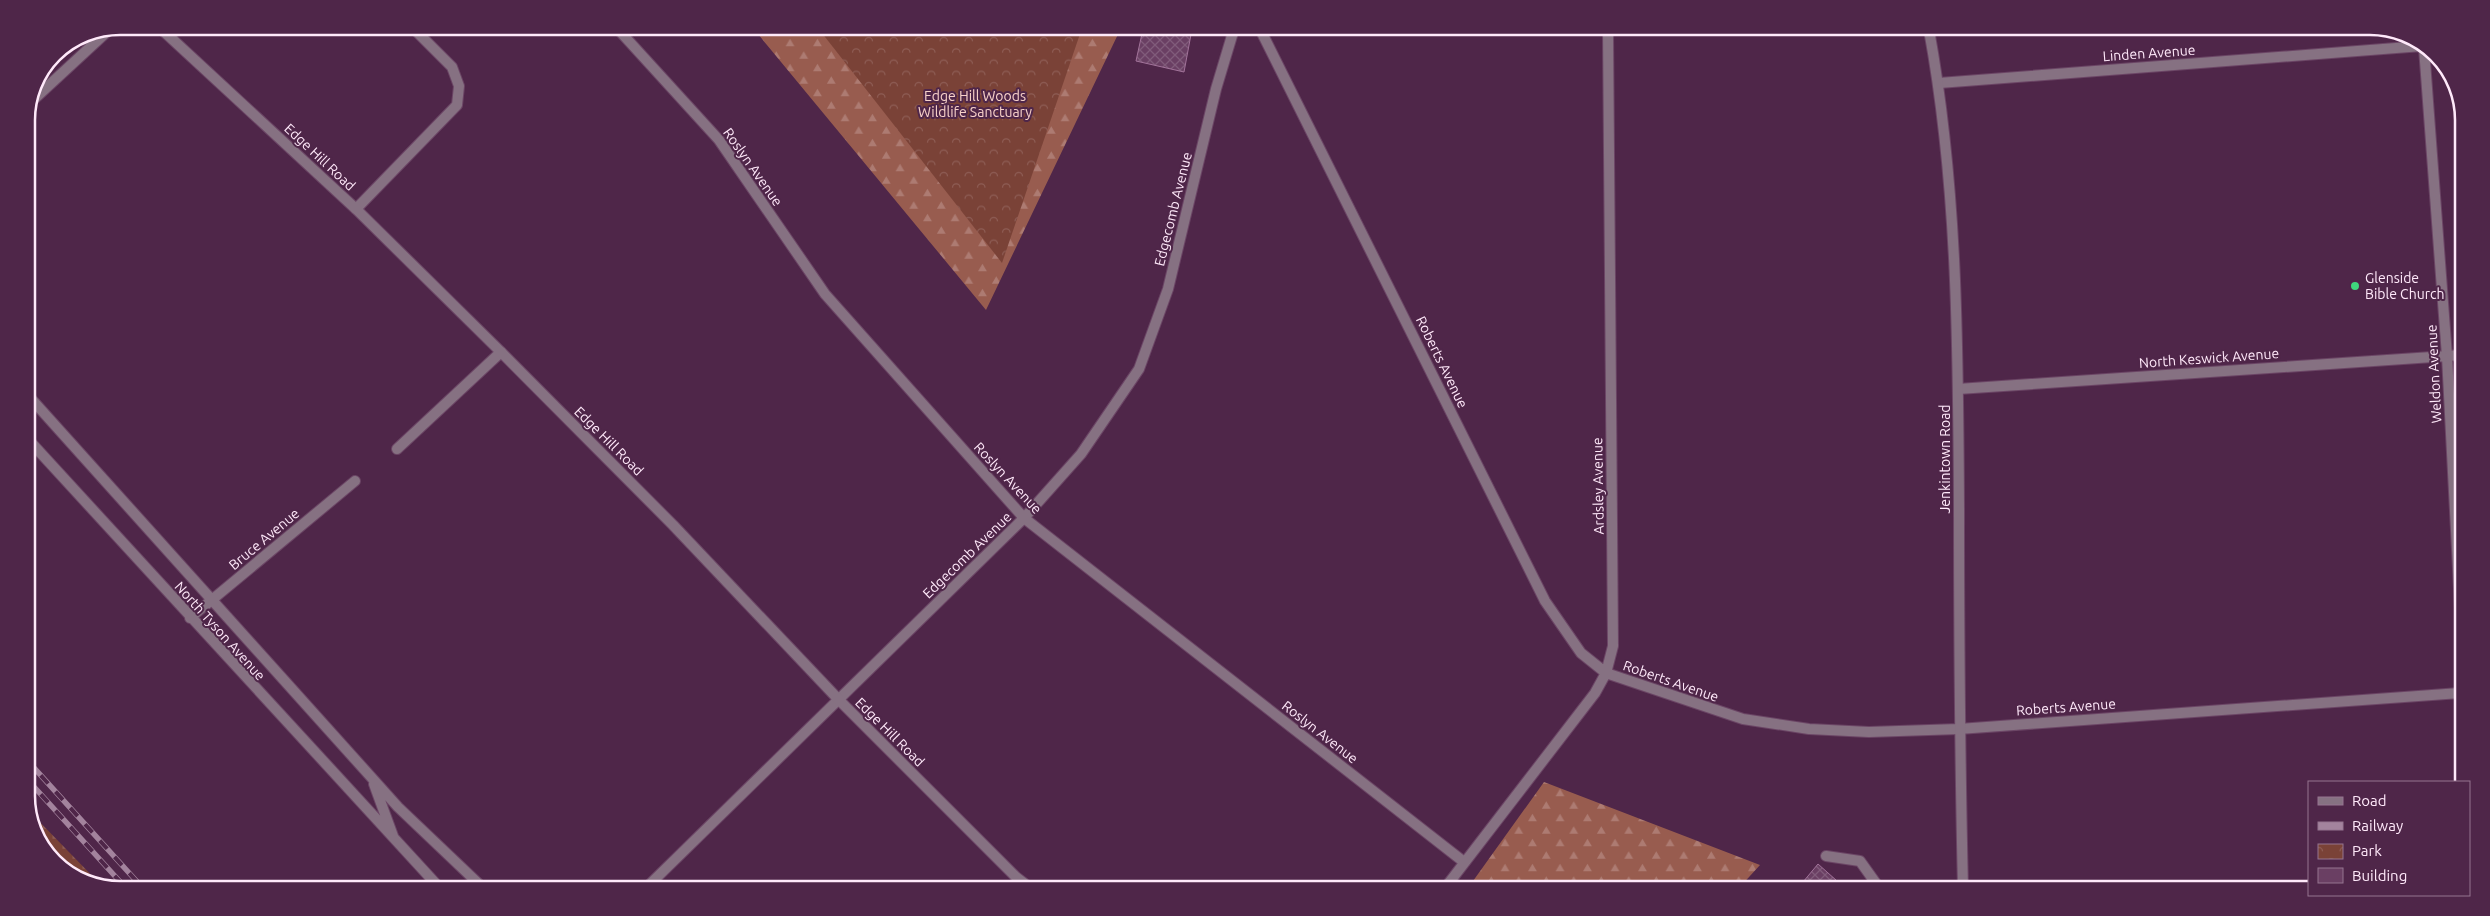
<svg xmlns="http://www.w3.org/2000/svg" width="2490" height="916" viewBox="0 0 2490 916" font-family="Ubuntu,sans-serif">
<defs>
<pattern id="forest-firs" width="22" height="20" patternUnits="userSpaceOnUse" patternTransform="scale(1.25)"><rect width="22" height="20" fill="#985c4f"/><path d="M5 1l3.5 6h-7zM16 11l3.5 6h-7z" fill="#ad7b72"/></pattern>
<pattern id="cemetery-stones" width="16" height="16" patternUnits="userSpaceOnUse" patternTransform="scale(1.25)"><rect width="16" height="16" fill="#7a4237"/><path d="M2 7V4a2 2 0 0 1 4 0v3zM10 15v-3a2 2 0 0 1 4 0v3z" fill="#8e5d55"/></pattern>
<pattern id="park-crowns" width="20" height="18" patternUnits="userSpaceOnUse" patternTransform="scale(1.25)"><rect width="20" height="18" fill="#7a4237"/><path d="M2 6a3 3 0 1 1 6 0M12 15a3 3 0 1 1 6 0" fill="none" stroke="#8e5d55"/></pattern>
<pattern id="building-cross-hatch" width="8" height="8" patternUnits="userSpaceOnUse" patternTransform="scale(1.25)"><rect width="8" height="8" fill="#6a3f63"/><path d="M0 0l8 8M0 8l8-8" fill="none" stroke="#805b7a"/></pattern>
</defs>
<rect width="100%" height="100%" fill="#4f2649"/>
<path fill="url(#forest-firs)" d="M753,28H1121L986,310Z
M1544,782L1760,865L1739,888H1468Z"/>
<path fill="url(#cemetery-stones)" d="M30,812L101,885H89L45,853Z"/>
<path fill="url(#park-crowns)" d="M818,28H1082L1002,263Z"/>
<path fill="url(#building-cross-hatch)" stroke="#a2739a" d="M1143,29H1192L1184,72L1136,61Z
M1818,864L1846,889L1798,888Z"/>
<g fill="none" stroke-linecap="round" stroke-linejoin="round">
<g stroke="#6b4565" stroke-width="12">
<path id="service" d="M356,209L457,105L459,86L452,67L412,27
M1826,856L1860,861L1880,889"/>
</g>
<g stroke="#6b4565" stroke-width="12">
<path id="minor" d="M616,27L719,140L825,294L1024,518L1464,862
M1260,29L1545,601L1581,653L1606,673L1743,719L1809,729L1869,732L1959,729L2460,693
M2424,48L2447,356L2460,608
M1939,83L2422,46
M33,100L111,28
M1958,389L2462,355
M26,393L398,807L481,886
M26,437L437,885
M397,449L501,352
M190,618L355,481
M374,784L393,836
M648,886L1024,518L1081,454L1139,369L1168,289L1216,89L1234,29
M1445,888L1595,693L1606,673L1613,646L1608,30"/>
</g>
<g stroke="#6b4565" stroke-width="12">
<path id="tertiary" d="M158,26L356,209L501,352L673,525L839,700L1016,877L1029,887
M1929,30C1958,188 1958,349 1959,508C1959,635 1960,762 1963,889"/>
</g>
<use href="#service" stroke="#867182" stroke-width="10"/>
<use href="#minor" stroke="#867182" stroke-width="10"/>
<use href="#tertiary" stroke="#867182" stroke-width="10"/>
<g stroke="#a3839d" stroke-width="5.5">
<path id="rail" d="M26,759L140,885
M26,778L123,885"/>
</g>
<use href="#rail" stroke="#4f2649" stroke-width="4" stroke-dasharray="11" stroke-linecap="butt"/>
</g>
<circle fill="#3fd77d" stroke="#4f2649" stroke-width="2" cx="2355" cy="286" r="5"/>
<g text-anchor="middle" stroke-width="4" stroke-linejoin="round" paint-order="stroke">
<g font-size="14" fill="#ffe9fa" stroke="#4f2649">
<text transform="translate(2149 53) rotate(-4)" y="5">Linden Avenue</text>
<text transform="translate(320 157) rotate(43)" y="5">Edge Hill Road</text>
<text transform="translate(753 167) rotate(55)" y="5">Roslyn Avenue</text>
<text transform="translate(1173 209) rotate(-76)" y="5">Edgecomb Avenue</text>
<text transform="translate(2209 358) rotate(-4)" y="5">North Keswick Avenue</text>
<text transform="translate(1442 362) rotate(64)" y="5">Roberts Avenue</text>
<text transform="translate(2434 374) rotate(-93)" y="5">Weldon Avenue</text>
<text transform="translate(609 441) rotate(45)" y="5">Edge Hill Road</text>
<text transform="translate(1945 459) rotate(-90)" y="5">Jenkintown Road</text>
<text transform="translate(1008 478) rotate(47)" y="5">Roslyn Avenue</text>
<text transform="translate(1598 486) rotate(-91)" y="5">Ardsley Avenue</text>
<text transform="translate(264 539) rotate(-40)" y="5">Bruce Avenue</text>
<text transform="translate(967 555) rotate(-44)" y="5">Edgecomb Avenue</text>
<text transform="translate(220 631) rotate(48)" y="5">North Tyson Avenue</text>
<text transform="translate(1671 681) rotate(19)" y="5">Roberts Avenue</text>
<text transform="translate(2066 707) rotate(-4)" y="5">Roberts Avenue</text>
<text transform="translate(890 732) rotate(45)" y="5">Edge Hill Road</text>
<text transform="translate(1320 732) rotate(38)" y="5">Roslyn Avenue</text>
</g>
<g font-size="14" fill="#f8d2c9" stroke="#4f2649">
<text x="975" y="101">Edge Hill Woods<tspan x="975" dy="16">Wildlife Sanctuary</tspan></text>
</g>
<g font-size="14" fill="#ffe9fa" stroke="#4f2649" text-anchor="start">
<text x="2365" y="283">Glenside<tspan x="2365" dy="16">Bible Church</tspan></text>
</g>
</g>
<path d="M0 0H2490V916H0ZM120 35H2370A85 85 0 0 1 2455 120V796A85 85 0 0 1 2370 881H120A85 85 0 0 1 35 796V120A85 85 0 0 1 120 35Z" fill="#4f2649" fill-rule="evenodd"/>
<path fill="none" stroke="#ffe9fa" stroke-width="2.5" d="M120 35H2370A85 85 0 0 1 2455 120V796A85 85 0 0 1 2370 881H120A85 85 0 0 1 35 796V120A85 85 0 0 1 120 35Z"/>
<rect x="2308" y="781" width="162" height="115" fill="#4f2649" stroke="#957490"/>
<rect x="2318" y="797" width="25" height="8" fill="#867182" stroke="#957490"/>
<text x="2352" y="806" font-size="15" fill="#ffe9fa">Road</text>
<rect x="2318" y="822" width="25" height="8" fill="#a3839d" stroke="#957490"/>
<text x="2352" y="831" font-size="15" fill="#ffe9fa">Railway</text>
<rect x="2318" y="844" width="25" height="15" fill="url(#park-crowns)" stroke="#957490"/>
<text x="2352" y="856" font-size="15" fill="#ffe9fa">Park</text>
<rect x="2318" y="868" width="25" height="15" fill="#6a3f63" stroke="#957490"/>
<text x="2352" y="881" font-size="15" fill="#ffe9fa">Building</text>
</svg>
